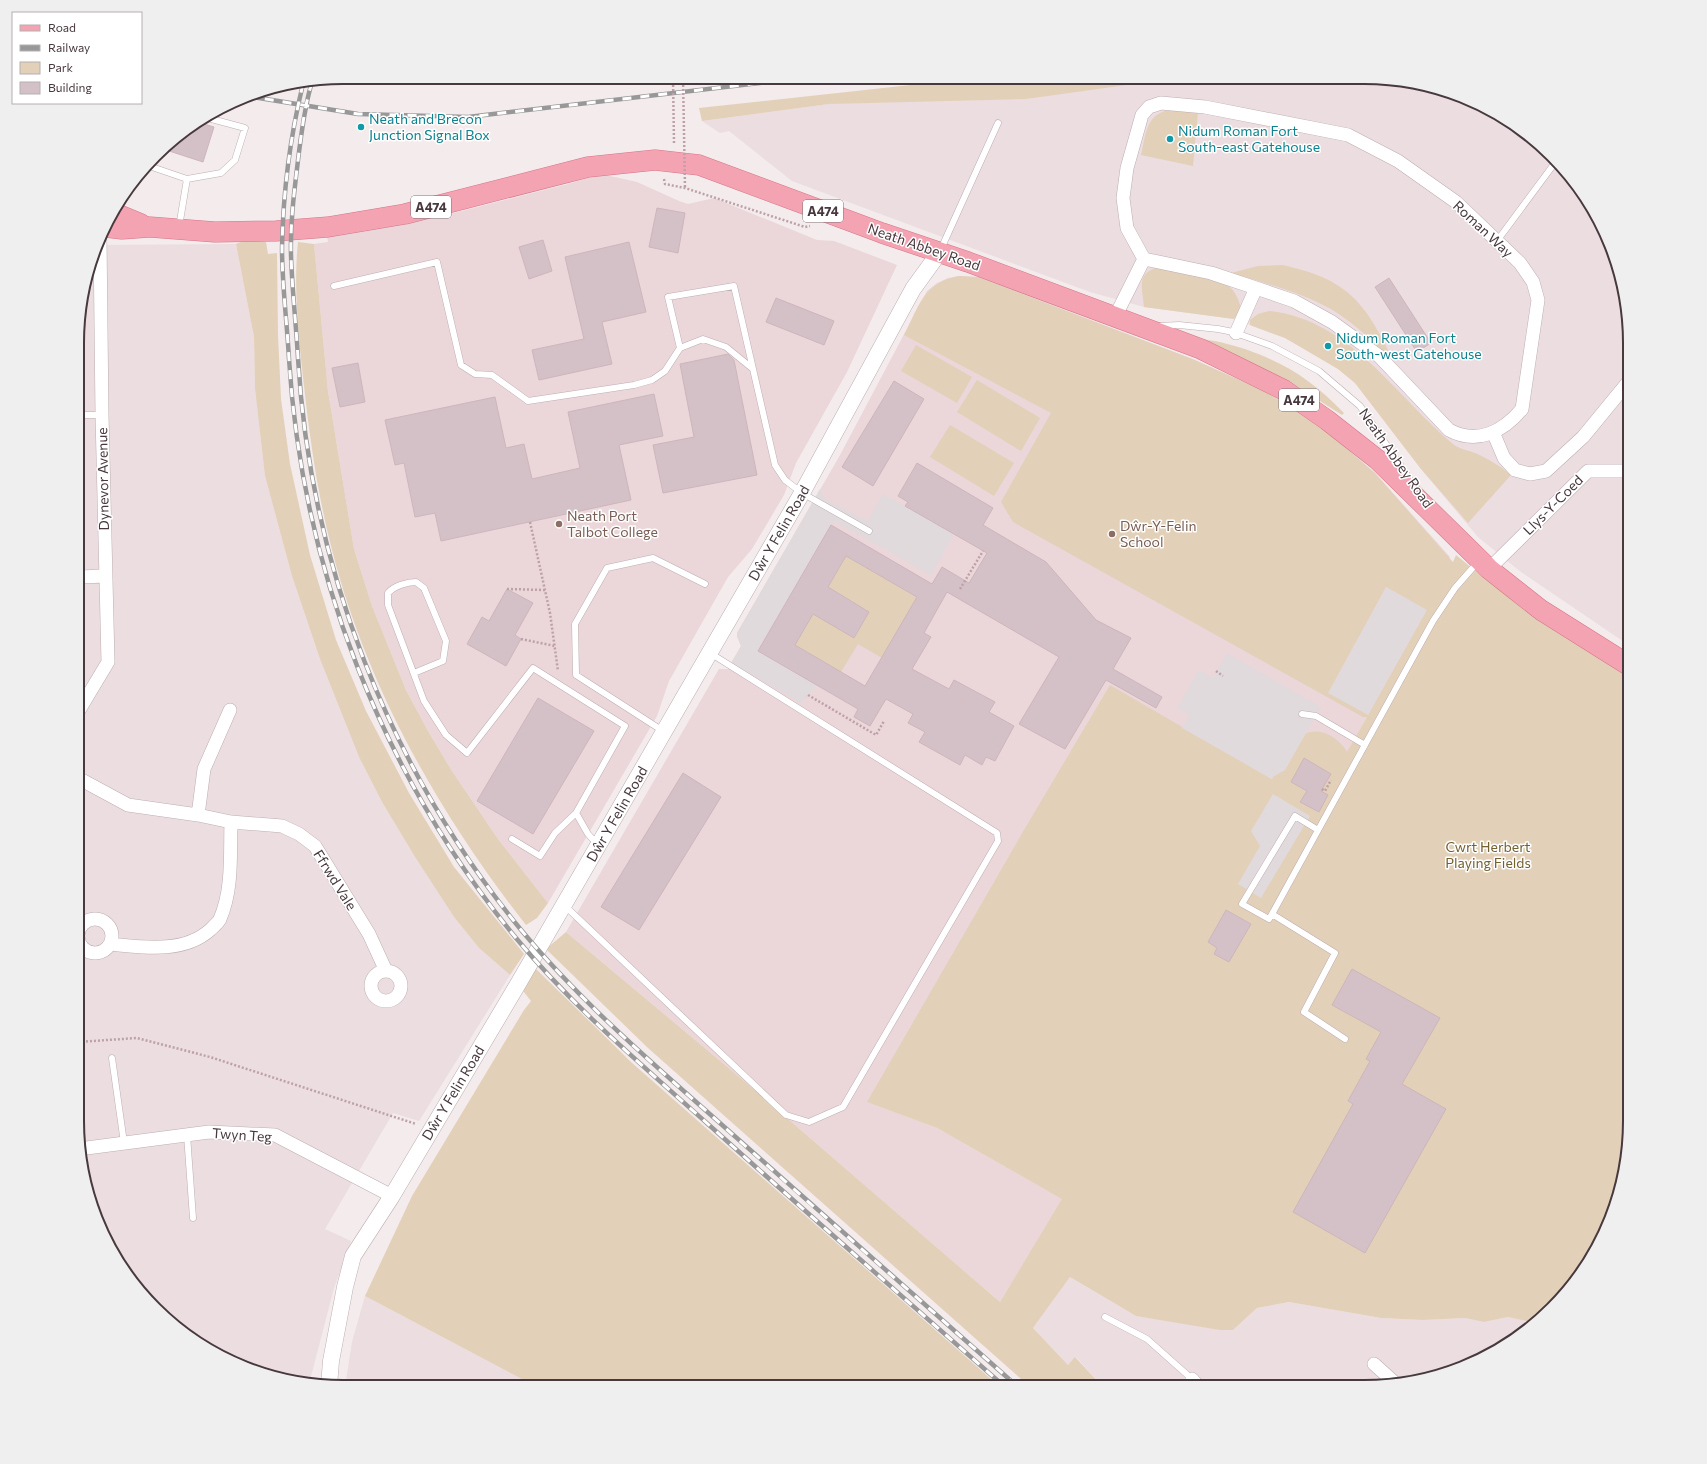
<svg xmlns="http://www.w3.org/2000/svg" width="1707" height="1464" viewBox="0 0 1707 1464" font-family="Commissioner,sans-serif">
<rect width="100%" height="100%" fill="#f3ebec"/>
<path fill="#ebdde0" d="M1157,77L1381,78L1432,86L1481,104L1552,155L1585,195L1610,241L1629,326L1630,646L1521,572L1478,537L1421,469L1355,383L1338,369L1315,355L1285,338L1234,319L1144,307L1090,292L792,181L729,131L720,133L702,121L829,104L1141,83Z
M236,244L254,337L255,389L265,476L292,576L320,659L359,757L382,802L415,857L454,917L479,948L510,975L419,1121L393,1113L325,1229L351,1241L334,1288L309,1384L291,1382L241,1367L195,1342L155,1309L104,1238L86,1190L78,1138L79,308L91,257L97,245Z
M1070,1277L1136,1316L1233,1330L1257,1308L1289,1302L1381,1318L1423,1320L1465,1318L1484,1322L1508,1317L1535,1323L1512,1342L1466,1367L1381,1386L1103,1387L1076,1357L1068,1365L1033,1328Z
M365,1296L537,1387H345L352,1342Z"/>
<path fill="#ebd6da" d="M601,174L637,182L679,201L688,204L714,198L817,240L834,241L897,265L847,372L796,463L784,495L752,549L728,577L669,681L657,716L548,903L498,839L452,771L428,731L406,690L372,606L354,549L328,391L314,244L328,242L327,236L433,214L434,218L568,184Z
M959,276L978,277L1195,360L1375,473L1450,557L1427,610L1347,753L1272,779L1110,686L868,1102L937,1128L1063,1199L1000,1302L737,1075L566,932L719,669H728L741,646L737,633L839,457L927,291L937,283L948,278Z"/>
<path fill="#e3d0b8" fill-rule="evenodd" d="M984,77H1157L1141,83L1026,99L829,104L702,121L699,108Z
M1169,110L1198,112L1193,166L1141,155C1146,135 1145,115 1169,110Z
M246,240L266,242L268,254L277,253L278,335L281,399L290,464L310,555L336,640L366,711L409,793L454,867L524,954L510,975L479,948L454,917L415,857L382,802L359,757L320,659L292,576L265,476L255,389L254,337L236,244Z
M298,242L314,244L328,391L354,549L372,606L406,690L428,731L452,771L498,839L548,903L537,918L526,925C439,814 367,687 332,550C318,496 310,440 304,386C299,340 293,288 298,242Z
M1282,265C1348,279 1365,302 1393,360C1371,340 1349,317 1321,304C1293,290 1261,282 1231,273L1258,266Z
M1160,267C1179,270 1218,276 1231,288C1236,293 1239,301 1241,308L1234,319L1144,307C1142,287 1136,272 1160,267Z
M959,276L978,277L1195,360L1262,390L1315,421L1375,473L1453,562L1456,555L1489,582L1630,679V1121C1628,1138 1628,1155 1625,1172C1615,1229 1579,1287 1535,1323L1508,1317L1484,1322L1465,1318L1423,1320L1381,1318L1289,1302L1257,1308L1233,1330H1220L1136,1316L1070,1277L1033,1328L1068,1365L1075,1357L1103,1387H1030L648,1048L546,949L566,932L737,1075L1000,1302L1062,1199L937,1128L867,1102L1024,830L1110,685L1272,779L1274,776L1285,770L1305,734C1321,726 1340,739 1347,752L1367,717H1363L1013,522L1001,502L1051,413L904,335C919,306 923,283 959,276ZM1386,587L1426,610L1368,715Z
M1269,311C1351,320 1394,395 1453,444C1458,449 1468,450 1475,453C1489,459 1500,466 1511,475L1468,523L1421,469L1355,383L1338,369L1285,338L1250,325V320L1258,314Z
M1206,340C1220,341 1231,345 1245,349C1287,364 1313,381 1344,413L1342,415L1290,382Z
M916,345L972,377L957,403L901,371Z
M977,380L1040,418L1021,451L957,412Z
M950,425L1014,463L994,496L930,457Z
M846,556L917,597L882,658L858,644L841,672L795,645L813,614L855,637L869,612L828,587Z
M534,967L631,1062L1000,1387H537L365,1296L412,1196L524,1010L531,1001L520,987Z"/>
<path fill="#e0dadc" d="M820,489L825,499L868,521L883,494L954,534L931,575L834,521L758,651L817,686L801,703L731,663L741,646L737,637V633Z
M1386,587L1427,610L1368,715L1328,693Z
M1227,653L1321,707L1285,770L1274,776L1272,779L1182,728L1189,715L1177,708L1199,670L1213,678Z
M1273,794L1310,816L1261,898L1238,884L1260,846L1251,831Z"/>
<path fill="#d4c1c7" stroke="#ceb5bc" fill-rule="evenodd" d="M197,122L214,127L203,162L163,149L168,143Z
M657,208L685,213L678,253L649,247Z
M543,240L552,271L529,279L519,247Z
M629,242L646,312L602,322L612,364L539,380L532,350L584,339L565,257Z
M1389,278L1431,343L1417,352L1375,287Z
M776,298L834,321L824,345L766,322Z
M728,354L734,360L757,475L663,493L653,445L694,437L680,364Z
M358,363L365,402L340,407L332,368Z
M894,381L924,399L873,486L842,467Z
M654,394L663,436L619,445L631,500L441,541L435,513L415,517L404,463L395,465L385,420L495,397L506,448L524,444L532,479L580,468L568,412Z
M917,463L993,508L983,525L1046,562L1096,620L1131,638L1113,669L1162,697L1156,708L1106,680L1065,749L1019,724L1059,657L947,592L924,633L931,637L912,669L949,689L954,680L995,702L989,712L1014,726L995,761L986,757L982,765L965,755L960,765L919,742L925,732L908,723L913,714L886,699L870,726L854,717L858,709L758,651L831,525L932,584L942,567L969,583L987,553L905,506L908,502L898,496ZM846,556L917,597L865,686L795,645L813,614L854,638L869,612L828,587Z
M507,589L533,603L515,635L521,639L506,666L467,644L482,617L489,621Z
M538,698L594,731L533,834L477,801Z
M1304,758L1331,774L1321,791L1328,795L1319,812L1300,802L1307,791L1291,782Z
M683,773L721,797L639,930L601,907Z
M1226,910L1251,924L1229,962L1214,954L1217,948L1208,942Z
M1352,969L1440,1018L1402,1084L1446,1109L1365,1253L1293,1212L1353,1104L1348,1101L1370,1061L1366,1059L1381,1032L1332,1005Z"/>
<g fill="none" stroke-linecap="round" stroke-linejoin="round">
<g stroke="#beaeb2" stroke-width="7">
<path id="service" d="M149,166L187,179L221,173L235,160L245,128L204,117
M179,227L187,179
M1497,241L1557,160
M941,249L998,123
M334,286L437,262L461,365L475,374L492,375L528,401L634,385L652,380L665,371L680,348L703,339L726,347L753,369L775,465L785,480L802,493L869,531
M1160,326L1179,325L1218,329L1233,332L1272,346L1319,371L1360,406L1411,481
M680,348L668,297L734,286L753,369
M79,415H102
M414,673L443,661L446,641L424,588L416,582C407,582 394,586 388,593V605L424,701L446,735L467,753L533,668L625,726L576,813L588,834L597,844
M1302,714L1316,716L1365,745
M663,731L576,675L575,624L607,568L653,558L705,584
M512,839L540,856L555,833L576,813
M565,906L786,1115L809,1122L843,1107L998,841L997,833L710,653
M1272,914L1269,919L1242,904L1295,816L1318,830
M1345,1039L1304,1012L1335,953L1272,914L1433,621L1455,588L1477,563
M112,1058L124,1143
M187,1135L193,1218
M1105,1317L1147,1339L1192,1379"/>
</g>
<g stroke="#beaeb2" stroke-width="14">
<path id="minor" d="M1161,103L1205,107L1348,135L1398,161L1456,202L1520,263L1533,282L1538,300L1522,409C1503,432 1477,445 1449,430L1379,356L1332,322L1294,301L1256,288L1211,273L1144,259L1127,228L1123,198L1127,168L1142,115L1149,107Z
M1115,317L1144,259
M1236,333L1256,288
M1493,432L1504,458L1515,470L1530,474L1546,471L1583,437L1629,381
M1489,569L1588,471H1630
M79,577L106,576
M78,712L108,662L102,415L100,237
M78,778L128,805L198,815L231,822L282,826L299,834L315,846L369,934L386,971
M198,815L204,769L230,710
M78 936a17 17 0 1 1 34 0a17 17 0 1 1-34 0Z
M110,944C142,947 183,954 210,930C213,927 218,923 220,919C233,889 230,854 231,822
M371 986a15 15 0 1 1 30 0a15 15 0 1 1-30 0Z
M79,1149L209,1132L275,1135L392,1196
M1374,1364L1395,1383
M1192,1379L1199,1387"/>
</g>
<g stroke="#beaeb2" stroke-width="17">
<path id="tertiary" d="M329,1386L331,1361L345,1287L353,1256L392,1196L518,984L802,493L913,289L939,253"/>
</g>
<g stroke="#d77588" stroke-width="21">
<path id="primary" d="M112,212L141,224
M105,227L122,229L150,227L215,232L276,231L328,227L405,214L588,167L655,160L699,165L882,233L968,262L1201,349L1284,390L1327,420L1378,460L1489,569L1513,588L1541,610L1630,666"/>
</g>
<path stroke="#bea1a8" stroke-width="2.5" stroke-dasharray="2 2" stroke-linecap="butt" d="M664,179L665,184L685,188L805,227L810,226
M530,522L550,613L558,671
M507,589L545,590
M960,589L983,551
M521,639L555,646
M1216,671L1223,676
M808,695L876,735L884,721
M1322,789L1325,791L1331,780
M78,1042L137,1038L210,1057L416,1124"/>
<use href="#service" stroke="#fff" stroke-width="6"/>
<use href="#minor" stroke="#fff" stroke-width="13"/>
<use href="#tertiary" stroke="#fff" stroke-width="16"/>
<use href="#primary" stroke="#f4a3b2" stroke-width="20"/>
<g stroke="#989898" stroke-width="4.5">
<path id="rail" d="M312,82C305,104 302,129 299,152C295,186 290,220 291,255C292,289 296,323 298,358C310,566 389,769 522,931C581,1002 652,1063 721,1124C819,1212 919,1299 1018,1387
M303,84C290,137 283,194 282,248C282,285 287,322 289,359C302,569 382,775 516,938C573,1007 642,1065 709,1125C807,1213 906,1300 1005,1387
M247,96L358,114L468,117L811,77"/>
</g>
<use href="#rail" stroke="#fff" stroke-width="3" stroke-dasharray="9" stroke-linecap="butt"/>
<path stroke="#bea1a8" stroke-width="2.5" stroke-dasharray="2 2" stroke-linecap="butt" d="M673,77L674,143
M683,77L685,188"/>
</g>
<g fill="#0f9aa8" stroke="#fff" stroke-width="1.5">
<circle cx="361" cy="127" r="4"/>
<circle cx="1170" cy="139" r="4"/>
<circle cx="1328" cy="346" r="4"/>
</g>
<g fill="#8d6e63" stroke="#fff" stroke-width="1.5">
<circle cx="559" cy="524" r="4"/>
<circle cx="1112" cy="534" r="4"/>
</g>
<g text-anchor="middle" stroke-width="3" stroke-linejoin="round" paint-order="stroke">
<g fill="#fff" stroke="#7e7477" stroke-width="1">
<rect x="411" y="196" width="40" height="22" rx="3"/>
<rect x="803" y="200" width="40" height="22" rx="3"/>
<rect x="1279" y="389" width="40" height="22" rx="3"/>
</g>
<g font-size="13" font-weight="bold" fill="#47393d">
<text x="431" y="212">A474</text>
<text x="823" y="216">A474</text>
<text x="1299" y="405">A474</text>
</g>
<g font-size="14" fill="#0d838f" stroke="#fff" text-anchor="start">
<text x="369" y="124">Neath and Brecon<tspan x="369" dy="16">Junction Signal Box</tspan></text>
<text x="1178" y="136">Nidum Roman Fort<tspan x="1178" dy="16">South-east Gatehouse</tspan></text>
<text x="1336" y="343">Nidum Roman Fort<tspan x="1336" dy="16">South-west Gatehouse</tspan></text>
</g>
<g font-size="14" fill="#47393d" stroke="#fff">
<text transform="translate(1483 229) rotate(43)" y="5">Roman Way</text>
<text transform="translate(924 247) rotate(19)" y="5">Neath Abbey Road</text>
<text transform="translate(1396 458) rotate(55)" y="5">Neath Abbey Road</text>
<text transform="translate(103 479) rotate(-91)" y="5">Dynevor Avenue</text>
<text transform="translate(1553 505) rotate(-45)" y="5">Llys-Y-Coed</text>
<text transform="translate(779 533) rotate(-60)" y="5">Dŵr Y Felin Road</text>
<text transform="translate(617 814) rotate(-60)" y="5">Dŵr Y Felin Road</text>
<text transform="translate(335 880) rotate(58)" y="5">Ffrwd Vale</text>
<text transform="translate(453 1093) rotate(-59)" y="5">Dŵr Y Felin Road</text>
<text transform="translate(242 1135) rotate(4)" y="5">Twyn Teg</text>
</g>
<g font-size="14" fill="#785e54" stroke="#fff" text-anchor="start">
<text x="567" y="521">Neath Port<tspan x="567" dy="16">Talbot College</tspan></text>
<text x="1120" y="531">Dŵr-Y-Felin<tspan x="1120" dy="16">School</tspan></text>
</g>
<g font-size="14" fill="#736132" stroke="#fff">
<text x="1488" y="852">Cwrt Herbert<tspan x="1488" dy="16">Playing Fields</tspan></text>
</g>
</g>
<path d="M0 0H1707V1464H0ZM343 84H1364A259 259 0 0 1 1623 343V1121A259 259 0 0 1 1364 1380H343A259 259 0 0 1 84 1121V343A259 259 0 0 1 343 84Z" fill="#f0efef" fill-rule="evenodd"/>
<path fill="none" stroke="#47393d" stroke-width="2" d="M343 84H1364A259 259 0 0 1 1623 343V1121A259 259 0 0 1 1364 1380H343A259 259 0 0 1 84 1121V343A259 259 0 0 1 343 84Z"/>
<rect x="12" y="12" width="130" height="92" fill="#ffffff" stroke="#b5b0b1"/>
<rect x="20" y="25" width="20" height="6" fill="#f4a3b2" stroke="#b5b0b1"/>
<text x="48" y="32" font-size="12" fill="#47393d">Road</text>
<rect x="20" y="45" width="20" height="6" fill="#989898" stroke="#b5b0b1"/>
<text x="48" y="52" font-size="12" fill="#47393d">Railway</text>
<rect x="20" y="62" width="20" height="12" fill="#e3d0b8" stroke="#b5b0b1"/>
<text x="48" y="72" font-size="12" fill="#47393d">Park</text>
<rect x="20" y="82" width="20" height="12" fill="#d4c1c7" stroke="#b5b0b1"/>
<text x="48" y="92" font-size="12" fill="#47393d">Building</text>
</svg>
